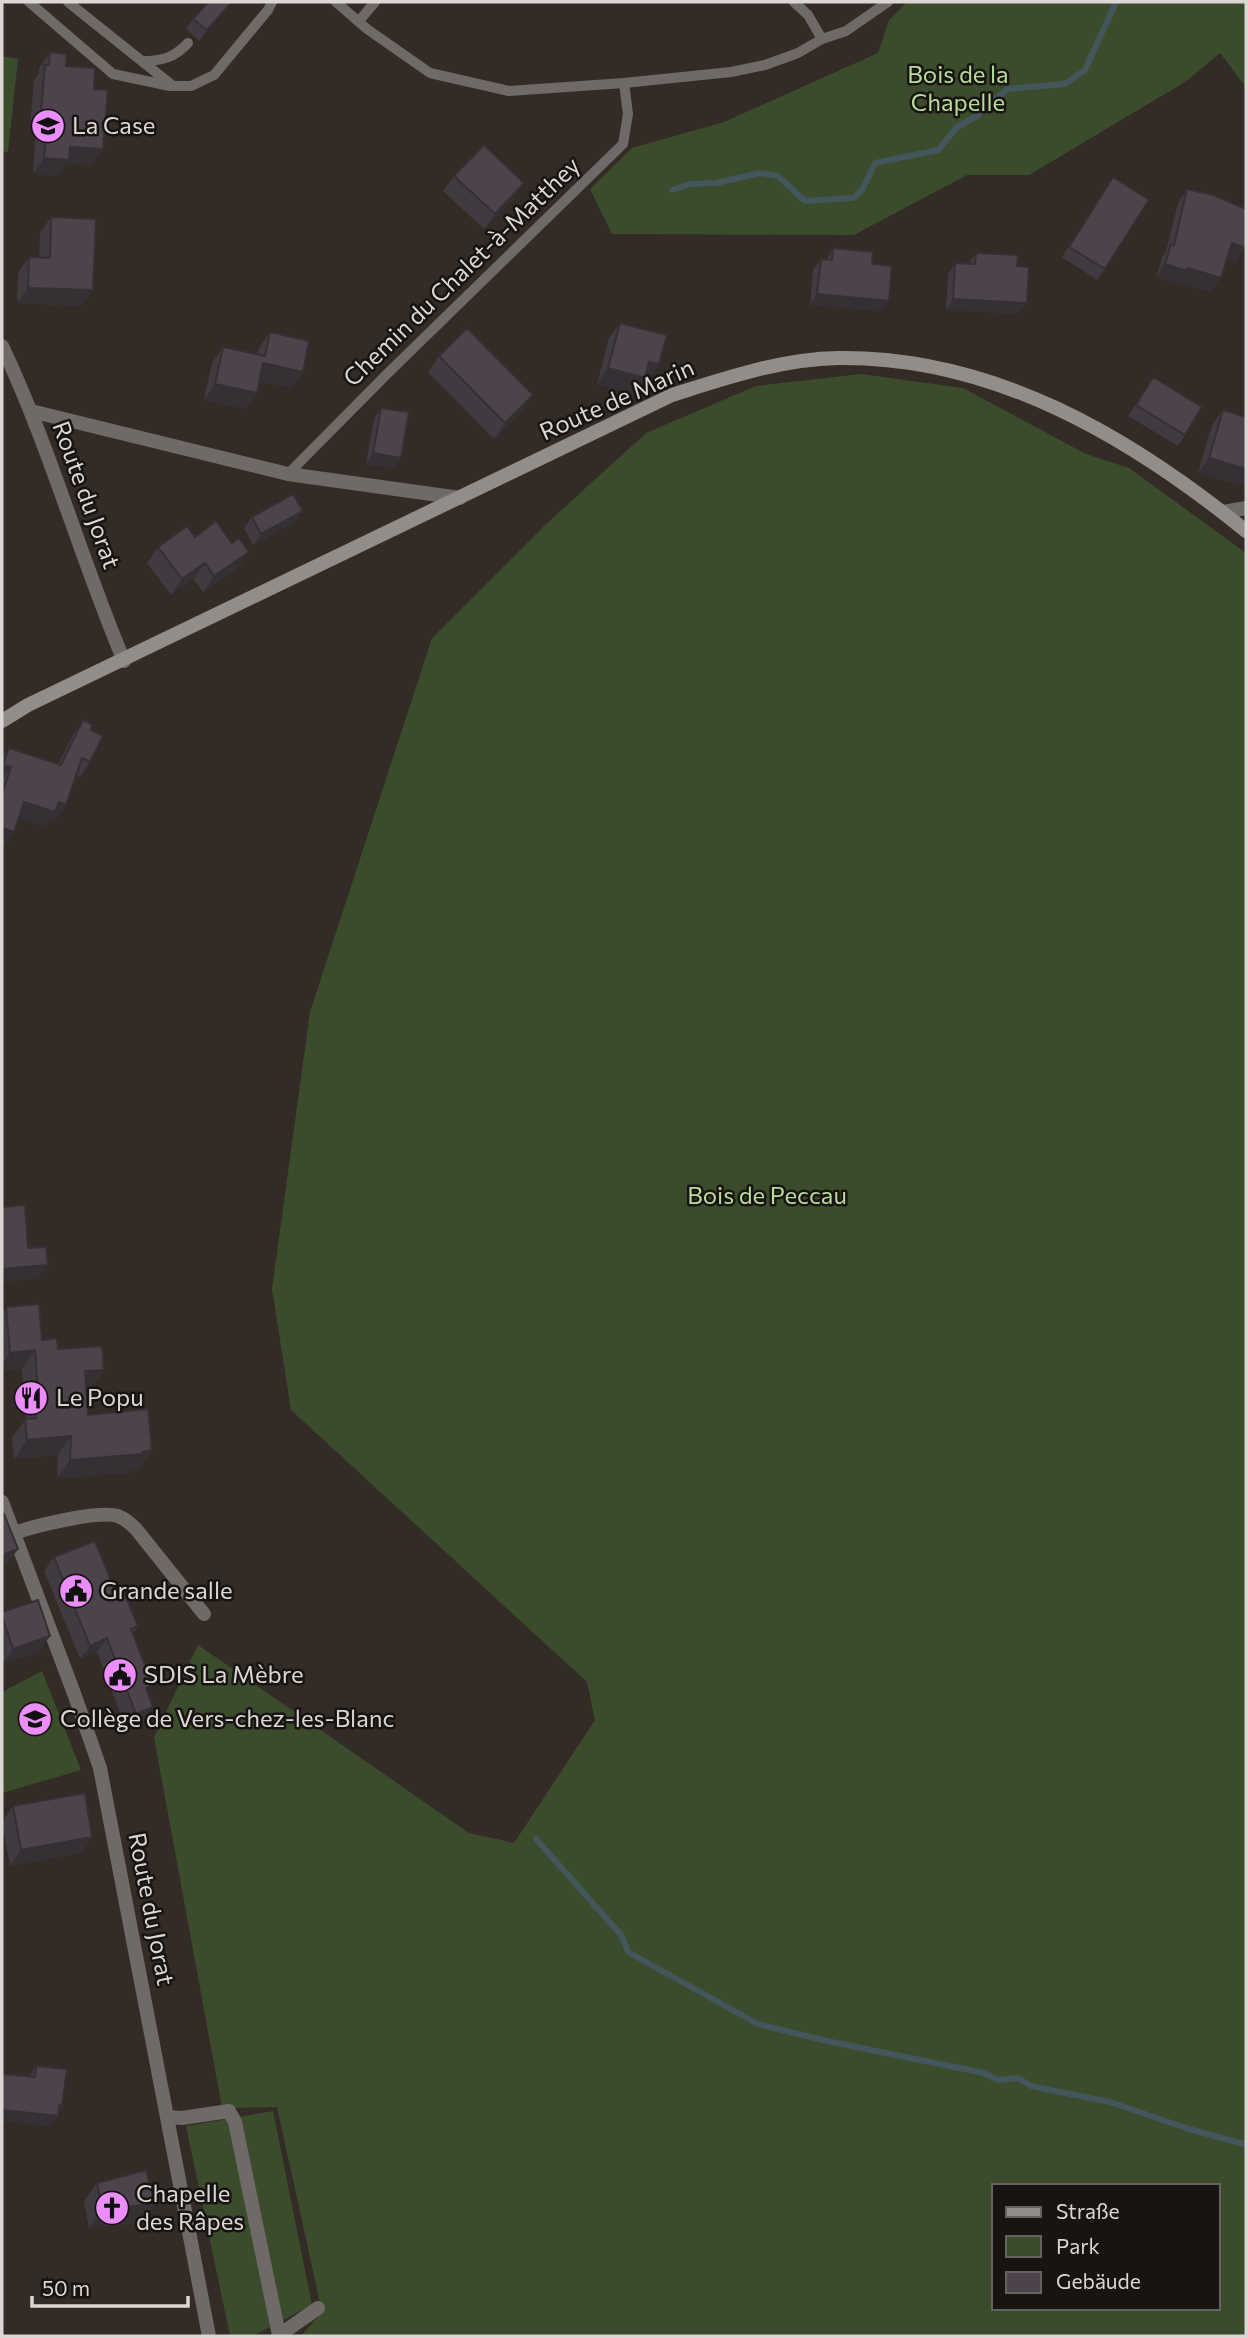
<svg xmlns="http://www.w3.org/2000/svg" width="1248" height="2338" viewBox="0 0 1248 2338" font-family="Commissioner,sans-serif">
<rect width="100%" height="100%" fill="#332b26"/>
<path fill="#3b4c2c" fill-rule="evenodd" d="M907,2H1246V87L1220,53L1185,82L1029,175H967L854,235L612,234L590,189L632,148L724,122L878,53L889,20Z
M2,56L18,59L8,152L2,151Z
M861,374L963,388L1086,454L1129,468L1246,553V2336H301L322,2312L277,2107L222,2108L154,1737L198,1645L469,1833L514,1843L595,1720L587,1682L291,1410L272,1289L310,1012L432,638L545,525L646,433L756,386ZM994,2186H1218V2308H994Z
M42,1671L81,1770L2,1793V1692Z
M273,2111L312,2305L253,2336H230L186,2126Z"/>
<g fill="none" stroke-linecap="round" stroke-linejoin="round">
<path stroke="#43565b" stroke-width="6" d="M672,190L690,184L716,183L760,173L778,176L805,201L853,198L862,190L875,163L938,150L957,127L977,116L1007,89L1065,84L1085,70L1116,2
M536,1839L622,1936L628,1952L758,2024L827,2041L984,2073L998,2080L1018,2078L1031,2086L1110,2102L1189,2129L1244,2144"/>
<path stroke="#6f6a68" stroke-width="10" d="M29,2L113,74L170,86
M68,2L173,86H191L214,75L268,10L272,2
M336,2L367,29L430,73L509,91L624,83L731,72L765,65L798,53L822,39L846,31L888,2
M794,2L808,15L822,39
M359,21L375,2
M142,61C162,61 174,58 188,43
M288,474L388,373L623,144L628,114L624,83"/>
<path stroke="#6f6a68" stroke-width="14" d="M168,2117L182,2118L229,2111L235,2122L279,2335
M278,2336L318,2308"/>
<path stroke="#6f6a68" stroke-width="14" d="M2,346C50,447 80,557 124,661
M31,411L288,474L460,498
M1223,512L1246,508
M14,1533C35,1526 98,1510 118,1516C126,1519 131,1524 136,1529L204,1614"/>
<path stroke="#6f6a68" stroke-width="14" d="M2,1502L75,1696L100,1768L209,2336"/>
<path stroke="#938d89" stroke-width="14" d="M2,721L28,705L672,395C726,378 781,359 838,358C993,356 1129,436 1246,531"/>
</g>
<path fill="#413a40" d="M233,2L199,41L186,29L193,19Z
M50,52L94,89L92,165L67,163L58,176L33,174L36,127L30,126L34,80L39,73V68Z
M454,176L524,183L513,199L484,229L443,191Z
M1113,177L1105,269L1097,280L1062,257Z
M1187,189L1236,262L1227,259L1211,292L1179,282L1177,284L1156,278L1162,258L1166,251L1178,203Z
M51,217L93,290L82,306L17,303L18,273L29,257L39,258L40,233Z
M833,248L872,264L881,311L810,305L813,270L821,259L826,260Z
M976,253L1017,266L1019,314L946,310L948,274L955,263L968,264Z
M620,323L659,364L648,380L644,379L634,394L597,384L609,338Z
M270,332L303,372L292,388L259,381L257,393L246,409L204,400L212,363L223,347L257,354L259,348Z
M439,356L533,395L522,411L494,439L428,372Z
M1153,377L1185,435L1178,446L1128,416Z
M381,408L394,469L366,464L374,419Z
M1223,410L1246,417V486L1198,473L1212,425Z
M252,517L295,522L253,545L244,528Z
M195,537L238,568L203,592L193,579L171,595L147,563L158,547Z
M83,720L91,730L90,762L80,777L76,775L66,805L56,820L51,818L45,827L19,818L4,847L2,846V758L9,748L58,764L73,735Z
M6,1307L42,1340L58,1349L104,1370L91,1388L86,1389L88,1415L152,1450L139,1469L131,1470L129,1473L57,1478L58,1455L14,1459L12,1437L26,1419L22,1369L2,1371V1313Z
M54,1557L119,1600L138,1626L133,1634L147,1692L144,1721L126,1728L97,1652L80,1659L44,1571Z
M2,1612L50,1636L39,1652L2,1664Z
M13,1806L92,1837L81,1853L10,1866L2,1822Z
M36,2066L62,2106L50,2126L2,2121V2075L29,2077Z
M97,2183L142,2223L89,2228L84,2201Z"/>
<path fill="#353034" d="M232,2H233L199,41L207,30Z
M41,111H48L36,127L30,126Z
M70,147L103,149L92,165L67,163L58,176L33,174L44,158Z
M524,183L513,199L484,229L495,214Z
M1232,243L1245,248L1236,262L1223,257Z
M1165,264L1188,268L1221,278L1211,292L1179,282L1177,284L1156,278Z
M28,288L93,290L82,306L17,303Z
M817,294L889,301L881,311L810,305Z
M953,299L1027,303L1019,314L946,310Z
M649,362L659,364L648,380L644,379L634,394L597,384L608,368Z
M263,363L303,372L292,388L252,379Z
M215,384L257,393L246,409L204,400Z
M533,395L522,411L494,439L505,423Z
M373,453L401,458L394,469L366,464Z
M1209,458L1246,469V486L1198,473Z
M303,511L295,522L253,545L261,534Z
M249,552L238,568L203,592L214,576Z
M205,563L193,579L171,595L182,579Z
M3,765L11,767L2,780V767Z
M24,802H59L66,805L56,820L51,818L45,827L14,817Z
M2,828L14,832L4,847L2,846Z
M48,1265L38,1279L2,1282V1269Z
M35,1350L22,1369L2,1371V1364L10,1353Z
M104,1370L91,1388L72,1390L85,1371Z
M71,1436L58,1455L14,1459L27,1440Z
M152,1450L139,1469L131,1470L129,1473L57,1478L70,1460Z
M18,1549L7,1565L2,1567V1555Z
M50,1636L39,1652L2,1664L13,1649Z
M107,1638L97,1652L80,1659L90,1646Z
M153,1707L144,1721L126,1728L136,1714Z
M92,1837L81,1853L10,1866L21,1850Z
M2,2110L58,2116L50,2126L2,2121Z
M155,2204L142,2223L89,2228L102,2209Z"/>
<path fill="#4c444a" stroke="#353034" stroke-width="2" d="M208,2H232L207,30L193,19Z
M50,52L67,54L66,66L95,68L94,89L108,90L103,149L70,147L69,160L44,158L48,111H41L45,65H49Z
M484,145L524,183L495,214L454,176Z
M1113,177L1149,200L1105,269L1069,247Z
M1187,189L1213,195L1246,209V246L1245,248L1232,243L1221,278L1188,268L1187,271L1165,264L1171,244L1174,245Z
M51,217L96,219L93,290L28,288L29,257L50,258Z
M833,248L873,252L872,264L892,266L889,301L817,294L821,259L832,260Z
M976,253L1018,255L1017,266L1029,267L1027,303L953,299L955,263L975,264Z
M620,323L667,335L659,364L649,362L645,378L608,368Z
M467,328L533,395L505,423L439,356Z
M270,332L309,341L303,372L263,363L257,393L215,384L223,347L265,356Z
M1153,377L1202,407L1185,435L1136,405Z
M381,408L409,412L401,458L373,453Z
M1223,410L1246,417V469L1209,458Z
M293,494L303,511L261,534L252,517Z
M216,521L232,543L239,538L249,552L214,576L205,563L182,579L158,547L187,526L195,537Z
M83,720L92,724L91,730L103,736L90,762L82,758L66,805L59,802L55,812L24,802L14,832L2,828V794L11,767L3,765L9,748L61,765Z
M25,1205L28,1248L46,1247L48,1265L2,1269V1207Z
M39,1304L42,1340L57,1338L58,1349L102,1346L104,1370L85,1371L88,1415L148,1409L152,1450L142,1452V1454L70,1460L71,1436L27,1440L25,1419L36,1418L35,1405H39L35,1350L10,1353L6,1307Z
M4,1514L18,1549L2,1555V1515Z
M95,1541L119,1600L126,1597L138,1626L131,1629L153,1685L146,1688L153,1707L136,1714L107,1638L90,1646L54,1557Z
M38,1600L50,1636L13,1649L2,1616V1612Z
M85,1793L92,1837L21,1850L13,1806Z
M36,2066L67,2069L62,2106L59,2105L58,2116L2,2110V2074L35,2077Z
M146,2170L155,2204L102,2209L97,2183Z"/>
<defs>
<g id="school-disc" transform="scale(1.75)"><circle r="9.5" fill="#eb8dfb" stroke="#181412"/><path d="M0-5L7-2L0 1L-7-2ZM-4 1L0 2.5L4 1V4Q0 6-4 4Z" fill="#111"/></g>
<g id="restaurant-disc" transform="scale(1.75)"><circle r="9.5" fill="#eb8dfb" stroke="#181412"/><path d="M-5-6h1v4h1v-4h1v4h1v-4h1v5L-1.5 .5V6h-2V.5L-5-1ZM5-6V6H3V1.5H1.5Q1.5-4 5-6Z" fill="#111"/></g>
<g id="civic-disc" transform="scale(1.75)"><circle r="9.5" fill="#eb8dfb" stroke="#181412"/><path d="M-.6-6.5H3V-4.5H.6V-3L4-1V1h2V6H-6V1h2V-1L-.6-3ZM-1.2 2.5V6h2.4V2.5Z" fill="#111"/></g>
<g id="church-disc" transform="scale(1.75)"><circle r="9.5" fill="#eb8dfb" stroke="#181412"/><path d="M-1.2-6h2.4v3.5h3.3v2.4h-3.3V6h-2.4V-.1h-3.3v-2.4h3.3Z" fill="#111"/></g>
</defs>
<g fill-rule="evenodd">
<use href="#school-disc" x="48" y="126"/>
<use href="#restaurant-disc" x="31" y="1398"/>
<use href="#civic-disc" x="76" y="1591"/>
<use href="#civic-disc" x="120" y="1675"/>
<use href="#school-disc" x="35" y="1719"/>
<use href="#church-disc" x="112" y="2208"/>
</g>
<g text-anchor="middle" stroke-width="5" stroke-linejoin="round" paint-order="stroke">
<g font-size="24" fill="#b8db9a" stroke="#181412">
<text x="958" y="83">Bois de la<tspan x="958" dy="28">Chapelle</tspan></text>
<text x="767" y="1204">Bois de Peccau</text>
</g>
<g font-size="24" fill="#dcd7d4" stroke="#181412" text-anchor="start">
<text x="72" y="134">La Case</text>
<text x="56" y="1406">Le Popu</text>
<text x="100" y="1599">Grande salle</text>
<text x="144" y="1683">SDIS La Mèbre</text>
<text x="60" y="1727">Collège de Vers-chez-les-Blanc</text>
<text x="136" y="2202">Chapelle<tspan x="136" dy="28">des Râpes</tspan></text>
</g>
<g font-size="24" fill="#dcd7d4" stroke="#181412">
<text transform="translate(462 272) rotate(-44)" y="8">Chemin du Chalet-à-Matthey</text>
<text transform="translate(617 400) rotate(-24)" y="8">Route de Marin</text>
<text transform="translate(86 495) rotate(70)" y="8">Route du Jorat</text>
<text transform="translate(151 1909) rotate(79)" y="8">Route du Jorat</text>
</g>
</g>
<rect width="1248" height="2338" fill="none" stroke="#dcd7d4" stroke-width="7"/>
<rect x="992" y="2184" width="228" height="126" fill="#181412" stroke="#666260" stroke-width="2"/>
<rect x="1006" y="2207" width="35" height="10" fill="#938d89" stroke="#666260" stroke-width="2"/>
<text x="1056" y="2219" font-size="21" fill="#dcd7d4">Straße</text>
<rect x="1006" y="2236" width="35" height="21" fill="#3b4c2c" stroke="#666260" stroke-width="2"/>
<text x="1056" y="2254" font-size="21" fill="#dcd7d4">Park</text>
<rect x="1006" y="2272" width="35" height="21" fill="#4c444a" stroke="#666260" stroke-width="2"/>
<text x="1056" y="2289" font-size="21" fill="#dcd7d4">Gebäude</text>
<path d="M32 2296v10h156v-10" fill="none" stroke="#dcd7d4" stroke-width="3.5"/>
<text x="42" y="2296" font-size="21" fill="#dcd7d4" stroke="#181412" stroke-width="5" paint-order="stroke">50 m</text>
</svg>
